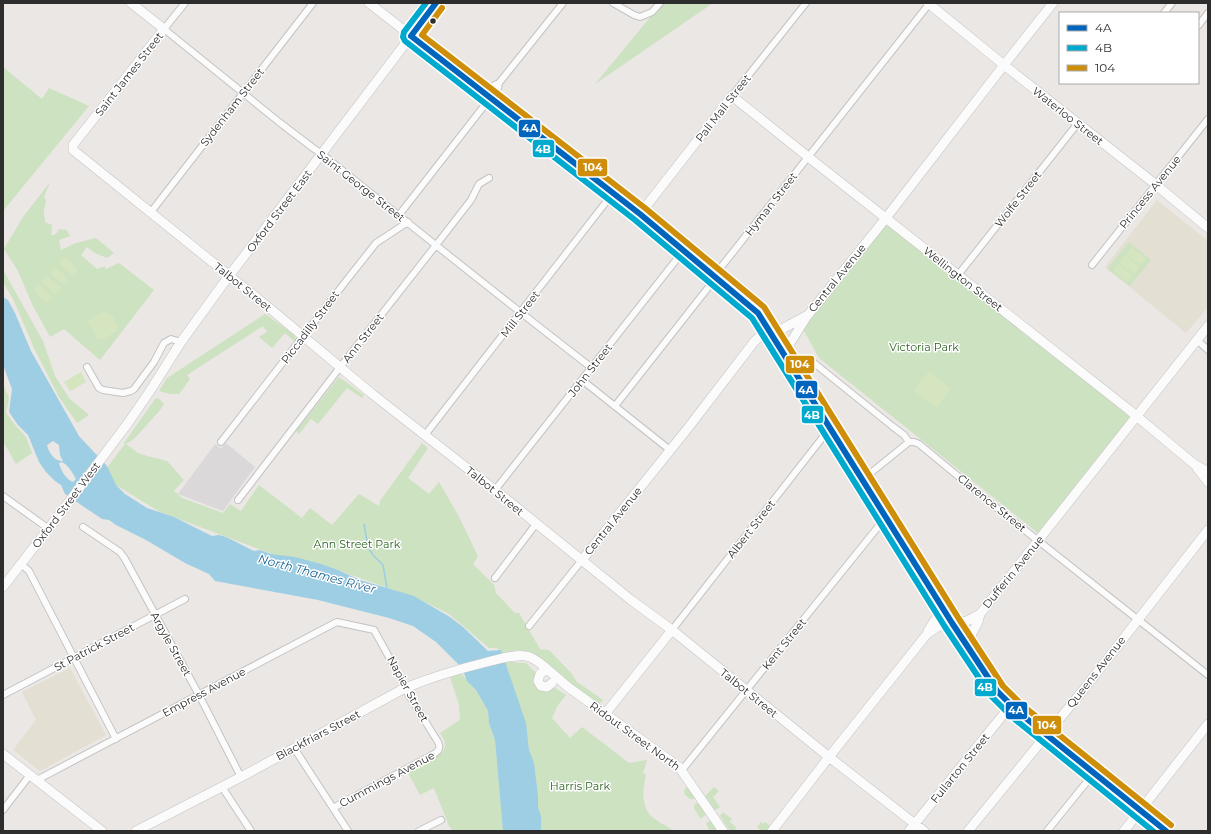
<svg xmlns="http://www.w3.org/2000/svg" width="1211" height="834" viewBox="0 0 1211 834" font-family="Montserrat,sans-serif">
<rect width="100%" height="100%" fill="#eae7e4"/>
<path fill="#dbd8da" d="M226,443L255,467L223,511L178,494L215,444L221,449Z"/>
<path fill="#e3dfd3" d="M1157,200L1208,241V307L1186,333L1105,267Z
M70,668L106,735L40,771L13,750L36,720L22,692Z"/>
<path fill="#cce2c0" d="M662,3H713L595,84Z
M3,67L42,99L49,88L89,106L3,211Z
M50,182L44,197C49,203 43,206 44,212C44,215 45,218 45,222L52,225L51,236L56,234L59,229L67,230L70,236L59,240L61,250L76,243L96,238L114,253L107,258L95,253L87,247L81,255L97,269L105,266L106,269L119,263L154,290L100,360L64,329L50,337L32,304L18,271L4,249L23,217Z
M884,226L893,227L1130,417L1038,533L819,358L803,329Z
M1129,242L1151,260L1130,286L1107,269Z
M3,270L43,341L55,376L69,398L89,415L77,423L59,397L34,348L13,299L3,282Z
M265,314L292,333L295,335V338H297L296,340L294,341L285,333L272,348L259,337L267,332L263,326L187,375L190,379L179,394H171L159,391L167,378Z
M339,377L364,395L362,398L347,388L318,424L311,419L299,434L296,431Z
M3,384L9,398L6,413L16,426L26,437L32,453L16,464L3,441Z
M158,398L164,404L161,409L134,439L126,444L138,453L147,456L167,461L184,480L174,491L182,498L223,513L230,504L241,511L259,485L302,518L310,508L332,525L359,494L379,506L380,501L422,443L428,448L408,478L429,494L439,482L457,513L478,556L473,564L494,585L496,593L515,613H519L540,649L549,650L572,674L577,682L603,700L598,705L527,652L518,650L502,653L497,648H489L449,614L419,599L329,567L272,554L160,512L116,485L106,469L125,444L124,443L155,399Z
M510,662L526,663L544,681L566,695L558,705L552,718L570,738L582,727L629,763L647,760L643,773L646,775C643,788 641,804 650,815C656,821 667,826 674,831H541V816L537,808L528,742L502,663Z
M461,673L476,690L488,711L489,723L495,740L503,831H453L449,826L434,788L420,795L407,771L443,752C447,744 445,740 440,733L460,720L459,705L450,677Z
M687,787L696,799H690L685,795L684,790Z
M714,787L719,791L713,797L720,807L715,810L705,796Z
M696,803L699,804L706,814L702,818H700L694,808V806Z
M723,812L732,819L730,822L736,827L735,830L736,831H730L720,816Z
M709,821H711L718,831H710L706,824Z
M761,822L763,824L765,822L770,826L766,831H761L757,827Z"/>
<path fill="#d5e5bf" d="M1132,247L1147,259L1141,265L1126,254Z
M1125,255L1140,267L1134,274L1119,262Z
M64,257L78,270L72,276L58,263Z
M1118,264L1133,276L1127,282L1113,271Z
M55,266L69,279L63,285L49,272Z
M47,275L61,288L55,294L41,281Z
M39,284L53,297L47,303L33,290Z
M101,312C113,313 116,319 118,330L102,340L97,339L88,321Z
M929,371L951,389L936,408L914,390Z
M81,372L86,382L70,391L64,382Z"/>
<path fill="#9ecee4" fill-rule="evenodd" d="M3,297L8,300L15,313L31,351L79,436L107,466L116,485L125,494L147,508L174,517L212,536L219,535L226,537L254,551L260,550L271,554L295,557L321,564L338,570L360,580L414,596L450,617L463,627L488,651L501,650L526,723L529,750L534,763L538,796V807L541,816V831H503L495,740L489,723L488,711L476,690L467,681L462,668L436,642L413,626L389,618L318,600L215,581L209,574L185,563L146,540L116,525L109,520L102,519L65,494L61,485L55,481L46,472L39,462L28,435L18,425L9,412L12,389L3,365ZM53,441L59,445L60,455L63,461C54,461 49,453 47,445ZM62,462C69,466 72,472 76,479L73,482C66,479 61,471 59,463Z"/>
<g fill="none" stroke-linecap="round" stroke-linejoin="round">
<path stroke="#9ecee4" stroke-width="1.5" d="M364,524L368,547L373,555L383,565L387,588"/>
<g stroke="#c4c3c3" stroke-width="8">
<path id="street" d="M185,3L164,29L279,122L313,148L322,154C412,226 501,298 592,368
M613,3L634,15L640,17L652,12L660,3
M1164,13L1172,3
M1198,26L1208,13
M482,91C489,89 493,85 499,83
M732,96L806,3
M151,212L313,3
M399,215L498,88L499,83L563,3
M1092,265L1208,119
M958,275L1078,123
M1197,340L1208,350
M814,363L892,426L904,435L909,442H914L919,444L993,505L1208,675
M87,367L99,388L103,390L123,393L131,391L134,389L154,362L164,343L171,339L181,342
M582,380L670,450
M615,406L711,284L718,271L929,4
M425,435L613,193
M221,442L346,281L376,243L408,222
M862,480L909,442
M495,490L684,250
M3,496L49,529
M238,500L341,366L440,240L471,200L479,184L489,178
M83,527L120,552L125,559L199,695L241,777
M21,564L29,571L116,739
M495,578L536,524
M529,626L582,560
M672,630L830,428
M3,695L185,599
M294,748L348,831
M682,770L886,517
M37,780L331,625L337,622L374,630L404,684L407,692L438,742C441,748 439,751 434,754L333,808
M222,787L251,831
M3,810L30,775
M419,831L441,820
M1047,831L1094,773"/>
</g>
<g stroke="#c4c3c3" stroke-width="10">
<path id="secondary" d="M131,3L164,29L73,145V150L267,306L371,393L495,490L631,600L672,630L829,757L924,831
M369,3L659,229L754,308L772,332L952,623L997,691L1017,711L1166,831
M928,3L1004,65L1155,184L1208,228
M640,214L732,96L812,160L1128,409L1194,464L1208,472
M788,359L789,345L807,316
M1197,468L1208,482
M582,560L688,428L754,342L760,336L782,329L808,315L886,218L1004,65L1053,3
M3,587L62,511L128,423L150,391L181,342L223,284L436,3
M928,631L937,617L942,606
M968,648L972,633L978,622L980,614
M552,683L547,687L541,686L538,681L540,674L547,669L568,687L679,767L723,831
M605,714L672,630
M3,754L102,831
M136,831L241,777L405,688C432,677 459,669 487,662C500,659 514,654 526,656C534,657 541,664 547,669
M772,831L829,757L927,634L940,625L967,621L980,614L1208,326
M909,831L1011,705
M968,831L1084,689L1208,530
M1124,831L1208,724"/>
</g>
<use href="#street" stroke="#fcfbfb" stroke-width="6"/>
<use href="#secondary" stroke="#fcfbfb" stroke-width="9"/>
<g stroke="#fff" stroke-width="9">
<path id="bus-1" d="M436,3L411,36L640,214L758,313L952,623L997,691L1017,711L1166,831"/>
</g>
<g stroke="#fff" stroke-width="9">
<path id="bus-2" d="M426,3L404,32L403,37L405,41L635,220L752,318L945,627L991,696L1012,717L1153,831"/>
</g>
<g stroke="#fff" stroke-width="9">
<path id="bus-3" d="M442,8L422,35L645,208L764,307L959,619L1003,686L1022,705L1171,825"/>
</g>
<use href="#bus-1" stroke="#0065bd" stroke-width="6"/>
<use href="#bus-2" stroke="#00a9ce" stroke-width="6"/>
<use href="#bus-3" stroke="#cf8e09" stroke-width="6"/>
</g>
<circle fill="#2d2d2d" stroke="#fff" stroke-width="1.5" cx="433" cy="21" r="3.5"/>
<g text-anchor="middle" stroke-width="3" stroke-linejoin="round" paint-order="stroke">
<g font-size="11" fill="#2d2d2d" stroke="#fff">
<text transform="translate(129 74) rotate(-52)" y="4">Saint James Street</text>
<text transform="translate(232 107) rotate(-52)" y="4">Sydenham Street</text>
<text transform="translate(723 108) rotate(-52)" y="4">Pall Mall Street</text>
<text transform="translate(1068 116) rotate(38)" y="4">Waterloo Street</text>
<text transform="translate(361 186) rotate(38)" y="4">Saint George Street</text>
<text transform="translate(1150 192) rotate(-51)" y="4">Princess Avenue</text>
<text transform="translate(1018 199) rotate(-52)" y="4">Wolfe Street</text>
<text transform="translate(771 204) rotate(-52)" y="4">Hyman Street</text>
<text transform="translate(279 211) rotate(-53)" y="4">Oxford Street East</text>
<text transform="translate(837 278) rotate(-51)" y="4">Central Avenue</text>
<text transform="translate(963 279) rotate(38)" y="4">Wellington Street</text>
<text transform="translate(243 287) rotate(39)" y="4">Talbot Street</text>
<text transform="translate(520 314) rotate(-52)" y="4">Mill Street</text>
<text transform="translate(310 327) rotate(-53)" y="4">Piccadilly Street</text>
<text transform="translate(363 338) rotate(-52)" y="4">Ann Street</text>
<text transform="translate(590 370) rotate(-52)" y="4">John Street</text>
<text transform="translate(495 491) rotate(39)" y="4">Talbot Street</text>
<text transform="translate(992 503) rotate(39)" y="4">Clarence Street</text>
<text transform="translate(66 505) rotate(-53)" y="4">Oxford Street West</text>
<text transform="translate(613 521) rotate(-51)" y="4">Central Avenue</text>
<text transform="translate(751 529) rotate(-52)" y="4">Albert Street</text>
<text transform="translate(1013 572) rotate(-51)" y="4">Dufferin Avenue</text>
<text transform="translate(171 644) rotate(61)" y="4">Argyle Street</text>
<text transform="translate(784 644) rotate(-51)" y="4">Kent Street</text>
<text transform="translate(94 647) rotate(-28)" y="4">St Patrick Street</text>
<text transform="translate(1096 672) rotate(-52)" y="4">Queens Avenue</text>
<text transform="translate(408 689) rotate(61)" y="4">Napier Street</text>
<text transform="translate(204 692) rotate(-28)" y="4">Empress Avenue</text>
<text transform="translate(749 693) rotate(39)" y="4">Talbot Street</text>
<text transform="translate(318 735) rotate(-28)" y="4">Blackfriars Street</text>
<text transform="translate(635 736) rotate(36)" y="4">Ridout Street North</text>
<text transform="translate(960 768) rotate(-51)" y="4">Fullarton Street</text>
<text transform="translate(387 779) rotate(-28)" y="4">Cummings Avenue</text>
</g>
<g font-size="11" fill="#2d6422" stroke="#fff">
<text x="924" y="351">Victoria Park</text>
<text x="357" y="548">Ann Street Park</text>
<text x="580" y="790">Harris Park</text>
</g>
<g font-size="12" font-style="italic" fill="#1b6493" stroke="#fff">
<text transform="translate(317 574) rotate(15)" y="4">North Thames River</text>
</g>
</g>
<g stroke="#fff" stroke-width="1.5">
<rect x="518" y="119" width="23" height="19" rx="4" fill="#0065bd"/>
<rect x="532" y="139" width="23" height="19" rx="4" fill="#00a9ce"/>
<rect x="577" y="158" width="31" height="19" rx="4" fill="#cf8e09"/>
<rect x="785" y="355" width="30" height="19" rx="4" fill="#cf8e09"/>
<rect x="795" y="380" width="23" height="19" rx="4" fill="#0065bd"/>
<rect x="801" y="405" width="23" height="19" rx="4" fill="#00a9ce"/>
<rect x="974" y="678" width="23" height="19" rx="4" fill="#00a9ce"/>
<rect x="1005" y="701" width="23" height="19" rx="4" fill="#0065bd"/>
<rect x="1032" y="715" width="30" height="20" rx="4" fill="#cf8e09"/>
</g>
<g font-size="11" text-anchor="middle" font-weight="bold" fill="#fff">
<text x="530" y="132">4A</text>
<text x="543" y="153">4B</text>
<text x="593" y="171">104</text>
<text x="800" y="368">104</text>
<text x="806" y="394">4A</text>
<text x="812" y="419">4B</text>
<text x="985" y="691">4B</text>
<text x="1016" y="714">4A</text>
<text x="1047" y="729">104</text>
</g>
<rect width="1211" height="834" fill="none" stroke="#2d2d2d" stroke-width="8"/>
<rect x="1059" y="12" width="140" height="72" fill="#ffffff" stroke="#ababab"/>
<rect x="1067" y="25" width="20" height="6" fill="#0065bd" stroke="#ababab"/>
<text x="1095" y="32" font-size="12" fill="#2d2d2d">4A</text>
<rect x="1067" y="45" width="20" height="6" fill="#00a9ce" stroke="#ababab"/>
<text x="1095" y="52" font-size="12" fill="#2d2d2d">4B</text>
<rect x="1067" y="65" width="20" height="6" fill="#cf8e09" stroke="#ababab"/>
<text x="1095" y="72" font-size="12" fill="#2d2d2d">104</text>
</svg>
